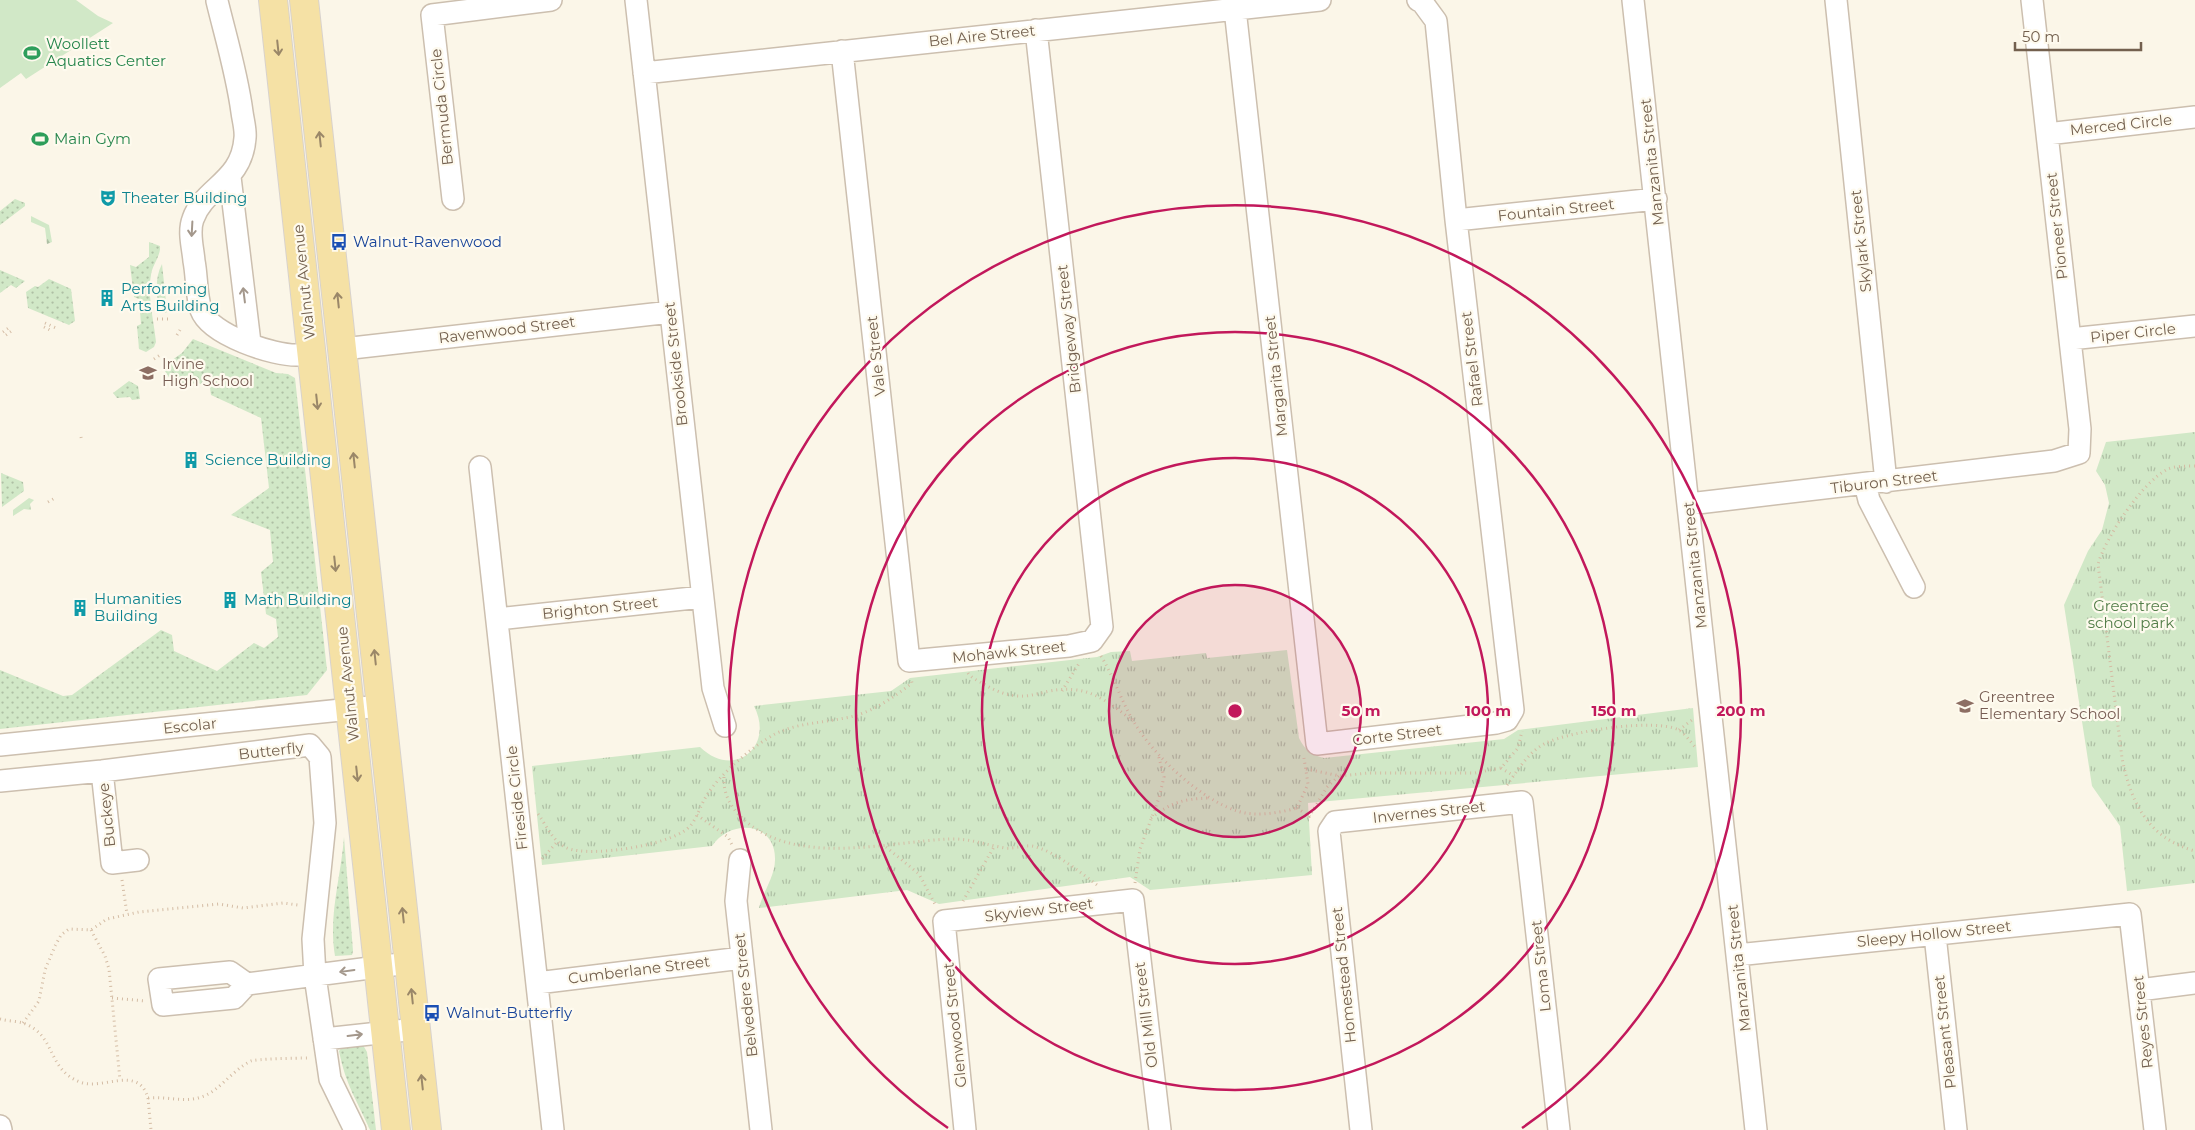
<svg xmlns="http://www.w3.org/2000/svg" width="2195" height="1130" viewBox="0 0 2195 1130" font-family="Montserrat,sans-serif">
<defs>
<pattern id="grass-dots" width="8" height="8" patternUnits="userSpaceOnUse" patternTransform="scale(1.25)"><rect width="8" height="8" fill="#d1e8c7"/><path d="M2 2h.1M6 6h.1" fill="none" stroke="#aebfa4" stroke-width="1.8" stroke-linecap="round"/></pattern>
<pattern id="forest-firs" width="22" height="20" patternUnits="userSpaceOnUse" patternTransform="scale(1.25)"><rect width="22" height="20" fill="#d1e8c7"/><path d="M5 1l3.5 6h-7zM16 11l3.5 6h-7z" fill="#aebfa4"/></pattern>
<pattern id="park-tufts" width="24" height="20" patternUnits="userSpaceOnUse" patternTransform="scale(1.25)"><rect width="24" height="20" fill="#d1e8c7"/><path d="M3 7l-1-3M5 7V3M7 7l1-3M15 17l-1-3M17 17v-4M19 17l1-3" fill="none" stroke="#aebfa4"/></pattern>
</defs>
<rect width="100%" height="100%" fill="#fbf6e8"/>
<path fill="url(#grass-dots)" d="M15,199L25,203V206L0,225V211Z
M149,242L160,246C161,256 152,265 151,275C147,296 154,321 156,342L154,347L146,352L139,349L137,326L141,324L139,299L134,297L130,265L136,267L149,257Z
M162,264L167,311L166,313L159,312C157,295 154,279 162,264Z
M0,270L25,281L16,288L11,285L0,293Z
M49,279L71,289L75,321L69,325L28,308L26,292L35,286L38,287Z
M193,339L276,373L288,374L295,378L327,670L307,695L0,729V670L63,696L72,695L161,630L172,635L174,651L217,671L254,643L264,648L278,637L276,619L266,614L261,572L273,562L270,530L231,515L269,488L261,418L211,395L210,388L196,382L190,386L169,377L162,367L182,353Z
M129,381L138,386L140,399L132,400L130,397L117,398L113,393Z
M1,473L23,482L24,491L2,507Z
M344,837L353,951L352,955L335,956C328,915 341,878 344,837Z
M344,1045H363L367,1052L376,1130H370C357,1100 346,1086 339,1051Z"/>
<path fill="url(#forest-firs)" d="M31,216L49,225L52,242L47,244L45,228L31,222Z
M29,498L34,500L30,504L31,510L24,509L13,516V510Z"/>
<path fill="url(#park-tufts)" d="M2195,432V883L2127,891L2120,826L2092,786L2064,605L2088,551L2102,530L2109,503L2105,485L2096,471L2106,442Z
M1287,650L1299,738C1305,750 1311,755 1324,758L1504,739L1518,730L1693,708L1698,767L1308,803L1312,875L1150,890L1130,877L939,904L907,890L759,908C763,892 775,876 775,860C776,822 731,818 712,846L542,865L532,766L700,747C734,780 775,747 754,706L891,691L910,678L1097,657L1111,652L1130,651L1132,661L1206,653L1207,658Z"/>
<path fill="#d1e8c7" d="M0,0H76L98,16L113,23L26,79L21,73L0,88Z"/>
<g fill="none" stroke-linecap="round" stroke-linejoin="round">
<g stroke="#ccbfaf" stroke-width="24">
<path id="minor" d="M636,0L713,688L725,726
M1633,0L1756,1130
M1836,0L1886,482
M217,1C226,38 237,74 242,112C243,120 246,130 245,138C242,182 204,187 193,219C188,232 193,248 194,261C197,276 196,295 201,310C210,335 274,356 298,355
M1235,9L1317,744L1496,723L1507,720L1513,710L1456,220L1436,21L1422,2L1418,0
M842,51L909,661L1069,646L1092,641L1102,627L1036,30
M644,73L1320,0
M2047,134L2195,117
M230,177L250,343
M453,199L432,15L551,0
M1456,220L1656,199
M2070,339L2195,326
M343,349L671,312
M480,467L553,1130
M1865,484L1869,500L1914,587
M1689,504L2054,461L2079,453L2080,429L2032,0
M497,619L702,597
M0,745L380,706
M102,771L112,863L138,860
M0,781L102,771L310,745L320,757L325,823L313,939L315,976L330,1079L355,1130
M740,860L736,901L761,1130
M1935,935L1956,1130
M1737,955L2130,914L2155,1130
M537,983L742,958
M247,984L234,998L163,1005L159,979L230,972L247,984L408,963
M2139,990L2195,983
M324,1039L416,1029
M0,1126L1,1130
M965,1130L944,921L1133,900L1160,1130
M1361,1130L1329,831L1335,822L1522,802L1559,1130"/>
</g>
<g stroke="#d8d2cd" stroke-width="30">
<path id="major" d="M273,0L396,1130
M304,0L427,1130"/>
</g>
<path stroke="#d4bca4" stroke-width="3" stroke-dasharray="1 4" stroke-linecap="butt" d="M157,319H170
M45,323L56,328
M44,327L52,331
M3,332L10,327
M6,335L13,330
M177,335L180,330
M154,359L160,355
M81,437L82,441
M2195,466C2187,466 2175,466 2168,469C2142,482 2106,537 2098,564L2122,758C2131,803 2148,838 2195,851
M48,502L55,498
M1101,656C1114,677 1121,701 1134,722C1153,755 1200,799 1237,811C1255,817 1279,813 1297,808L1308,784L1304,758
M968,673C972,679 981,682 987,686C1029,709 1039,685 1077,690C1099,693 1116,708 1133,721
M1062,691L1080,662
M1679,730L1692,720
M1501,768L1514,776
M1306,769L1340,776L1368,773H1475L1501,768L1518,748L1522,731
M724,777C723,793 730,806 741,817C793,868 886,842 949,839C969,838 986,845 1005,848C1014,849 1023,845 1032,846C1053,850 1080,872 1097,885
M1507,785C1518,770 1529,751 1546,743C1571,731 1655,718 1679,730C1684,733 1691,742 1695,747
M1297,808L1310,817
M538,814C547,826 552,841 567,848C589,858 676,845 691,825C698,816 701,804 707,795C719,775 754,745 775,734C797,723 821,723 845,718C870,714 893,698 912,683L911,679
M697,815L728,837L732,845
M1309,817L1327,787L1339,776
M1151,818C1172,802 1183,799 1209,798
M886,847L919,874L936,906
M542,859L558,841
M122,880L127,914
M1135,883L1140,849L1159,798L1164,777L1158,754
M963,901L995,845
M91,930L105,956L109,969L120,1080
M112,998L146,1001
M0,1019C7,1021 16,1021 23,1023C57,1035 46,1069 80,1082C103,1091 138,1064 148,1098C167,1096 184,1103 201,1097C219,1092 232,1070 251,1061C255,1059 298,1058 308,1058
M23,1023L39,1001L45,970L55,946L61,935L69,929L91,930L107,919L139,912L219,904L243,908L283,903L298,905
M148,1098L151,1130"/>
<use href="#minor" stroke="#fff" stroke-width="21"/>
<use href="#major" stroke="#f5e1a5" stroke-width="28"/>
</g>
<defs><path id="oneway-shaft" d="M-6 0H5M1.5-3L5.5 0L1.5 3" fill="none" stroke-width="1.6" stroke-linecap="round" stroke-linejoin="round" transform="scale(1.25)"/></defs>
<g stroke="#9a8768">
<use href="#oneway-shaft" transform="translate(278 48) rotate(84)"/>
<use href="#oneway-shaft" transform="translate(320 139) rotate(-96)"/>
<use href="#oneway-shaft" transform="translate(338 300) rotate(-96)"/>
<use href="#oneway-shaft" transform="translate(317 402) rotate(84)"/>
<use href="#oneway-shaft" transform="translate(354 460) rotate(-96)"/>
<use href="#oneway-shaft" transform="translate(335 564) rotate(84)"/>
<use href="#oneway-shaft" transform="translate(375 657) rotate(-96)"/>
<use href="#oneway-shaft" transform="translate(357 774) rotate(84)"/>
<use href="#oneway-shaft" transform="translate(403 915) rotate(-96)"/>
<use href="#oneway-shaft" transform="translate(412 996) rotate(-96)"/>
<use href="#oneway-shaft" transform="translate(422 1082) rotate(-96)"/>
</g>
<g stroke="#a4988c">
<use href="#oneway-shaft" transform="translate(192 229) rotate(93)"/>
<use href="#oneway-shaft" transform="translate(244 295) rotate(-97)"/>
<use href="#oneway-shaft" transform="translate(347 971) rotate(172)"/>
<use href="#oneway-shaft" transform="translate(355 1035) rotate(-7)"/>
</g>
<circle cx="1235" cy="711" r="126" fill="#c2185b" fill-opacity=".12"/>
<g fill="none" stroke="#c2185b" stroke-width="2.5">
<circle cx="1235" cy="711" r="126"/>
<circle cx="1235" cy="711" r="253"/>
<circle cx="1235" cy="711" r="379"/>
<path d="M948 1128A506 506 0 1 1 1522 1128"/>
</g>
<defs>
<g id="stadium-bare" transform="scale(1.35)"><path d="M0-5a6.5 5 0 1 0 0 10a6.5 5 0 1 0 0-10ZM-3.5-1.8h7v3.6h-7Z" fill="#2e9e5b" stroke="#fefaee" stroke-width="2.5" paint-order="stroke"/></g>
<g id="theatre-bare" transform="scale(1.35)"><path d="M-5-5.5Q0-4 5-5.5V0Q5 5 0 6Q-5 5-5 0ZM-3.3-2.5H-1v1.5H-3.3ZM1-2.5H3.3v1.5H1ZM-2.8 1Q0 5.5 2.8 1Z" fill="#0f9aa8" stroke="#fefaee" stroke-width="2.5" paint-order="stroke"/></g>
<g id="bus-bare" transform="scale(1.35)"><path d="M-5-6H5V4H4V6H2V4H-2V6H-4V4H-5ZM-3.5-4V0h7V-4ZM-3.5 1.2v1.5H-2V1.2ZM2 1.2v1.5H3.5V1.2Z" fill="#1a4fb4" stroke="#fefaee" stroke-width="2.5" paint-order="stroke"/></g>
<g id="building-bare" transform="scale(1.35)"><path d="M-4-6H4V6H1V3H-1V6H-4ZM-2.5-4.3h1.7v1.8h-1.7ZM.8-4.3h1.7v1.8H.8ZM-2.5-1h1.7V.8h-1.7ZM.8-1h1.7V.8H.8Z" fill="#0f9aa8" stroke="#fefaee" stroke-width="2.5" paint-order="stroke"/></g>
<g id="school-bare" transform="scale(1.35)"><path d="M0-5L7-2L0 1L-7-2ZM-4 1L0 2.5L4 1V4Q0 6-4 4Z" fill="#8d6e63" stroke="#fefaee" stroke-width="2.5" paint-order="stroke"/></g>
</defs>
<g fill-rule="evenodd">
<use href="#stadium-bare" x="32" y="53"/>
<use href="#stadium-bare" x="40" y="139"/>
<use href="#theatre-bare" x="108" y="198"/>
<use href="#bus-bare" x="339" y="242"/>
<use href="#building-bare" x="107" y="298"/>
<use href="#school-bare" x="148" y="373"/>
<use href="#building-bare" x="191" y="460"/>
<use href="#building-bare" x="230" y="600"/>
<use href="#building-bare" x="80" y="608"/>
<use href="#school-bare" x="1965" y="706"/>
<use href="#bus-bare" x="432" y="1013"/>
</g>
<g text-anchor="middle" stroke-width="4.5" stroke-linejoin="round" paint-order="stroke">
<g font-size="15" fill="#73604e" stroke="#fefaee">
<text transform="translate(982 36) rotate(-6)" y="5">Bel Aire Street</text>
<text transform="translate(442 107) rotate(-96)" y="5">Bermuda Circle</text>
<text transform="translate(2121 125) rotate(-6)" y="5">Merced Circle</text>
<text transform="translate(1652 162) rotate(-96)" y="5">Manzanita Street</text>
<text transform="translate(1556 210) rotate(-6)" y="5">Fountain Street</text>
<text transform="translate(2057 226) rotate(-96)" y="5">Pioneer Street</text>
<text transform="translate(1861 241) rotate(-96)" y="5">Skylark Street</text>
<text transform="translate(304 282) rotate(-96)" y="5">Walnut Avenue</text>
<text transform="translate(1069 329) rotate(-96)" y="5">Bridgeway Street</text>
<text transform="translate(507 330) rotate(-7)" y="5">Ravenwood Street</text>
<text transform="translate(2133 333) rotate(-6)" y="5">Piper Circle</text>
<text transform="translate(876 356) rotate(-96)" y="5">Vale Street</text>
<text transform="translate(1472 359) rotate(-97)" y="5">Rafael Street</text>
<text transform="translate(676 364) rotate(-96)" y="5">Brookside Street</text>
<text transform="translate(1276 376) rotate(-96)" y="5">Margarita Street</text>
<text transform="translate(1884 482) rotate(-7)" y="5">Tiburon Street</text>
<text transform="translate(1695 565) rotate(-96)" y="5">Manzanita Street</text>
<text transform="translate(600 608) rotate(-6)" y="5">Brighton Street</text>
<text transform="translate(1009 652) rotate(-6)" y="5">Mohawk Street</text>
<text transform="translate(348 684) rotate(-96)" y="5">Walnut Avenue</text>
<text transform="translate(190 726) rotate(-6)" y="5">Escolar</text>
<text transform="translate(1397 735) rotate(-7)" y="5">Corte Street</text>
<text transform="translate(271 751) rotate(-6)" y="5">Butterfly</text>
<text transform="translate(517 798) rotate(-96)" y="5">Fireside Circle</text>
<text transform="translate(1429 812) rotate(-6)" y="5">Invernes Street</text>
<text transform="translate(107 815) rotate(-96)" y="5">Buckeye</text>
<text transform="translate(1039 910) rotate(-7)" y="5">Skyview Street</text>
<text transform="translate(1934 934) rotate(-6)" y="5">Sleepy Hollow Street</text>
<text transform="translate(1541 966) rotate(-96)" y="5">Loma Street</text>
<text transform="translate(1739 968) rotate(-96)" y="5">Manzanita Street</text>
<text transform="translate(639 970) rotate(-7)" y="5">Cumberlane Street</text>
<text transform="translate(1344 975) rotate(-96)" y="5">Homestead Street</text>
<text transform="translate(746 995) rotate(-96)" y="5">Belvedere Street</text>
<text transform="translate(1146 1015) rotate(-97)" y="5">Old Mill Street</text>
<text transform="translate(2143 1022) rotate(-96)" y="5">Reyes Street</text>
<text transform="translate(955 1025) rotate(-96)" y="5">Glenwood Street</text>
<text transform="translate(1945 1032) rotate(-96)" y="5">Pleasant Street</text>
</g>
<g font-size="15" fill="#27864d" stroke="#fefaee" text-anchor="start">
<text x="46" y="49">Woollett<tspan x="46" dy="17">Aquatics Center</tspan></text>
<text x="54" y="144">Main Gym</text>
</g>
<g font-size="15" fill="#0d838f" stroke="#fefaee" text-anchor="start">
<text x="122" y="203">Theater Building</text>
<text x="121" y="294">Performing<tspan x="121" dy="17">Arts Building</tspan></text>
<text x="205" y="465">Science Building</text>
<text x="94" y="604">Humanities<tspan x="94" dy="17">Building</tspan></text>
<text x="244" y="605">Math Building</text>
</g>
<g font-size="15" fill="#164399" stroke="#fefaee" text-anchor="start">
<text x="353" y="247">Walnut-Ravenwood</text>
<text x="446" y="1018">Walnut-Butterfly</text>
</g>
<g font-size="15" fill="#785e54" stroke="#fefaee" text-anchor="start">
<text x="162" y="369">Irvine<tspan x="162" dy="17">High School</tspan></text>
<text x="1979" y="702">Greentree<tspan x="1979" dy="17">Elementary School</tspan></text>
</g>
<g font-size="15" fill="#537e49" stroke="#fefaee">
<text x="2131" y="611">Greentree<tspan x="2131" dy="17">school park</tspan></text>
</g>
</g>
<circle cx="1235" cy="711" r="8" fill="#c2185b" stroke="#fefaee" stroke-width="2.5"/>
<g font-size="15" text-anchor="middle" font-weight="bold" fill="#c2185b" stroke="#fefaee" stroke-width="4.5" stroke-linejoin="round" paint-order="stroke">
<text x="1361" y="716">50 m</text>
<text x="1488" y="716">100 m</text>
<text x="1614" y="716">150 m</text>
<text x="1741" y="716">200 m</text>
</g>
<path d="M2015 42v8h126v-8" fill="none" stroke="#73604e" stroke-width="2.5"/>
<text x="2022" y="42" font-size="15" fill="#73604e" stroke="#fefaee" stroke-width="4" paint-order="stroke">50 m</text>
</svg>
